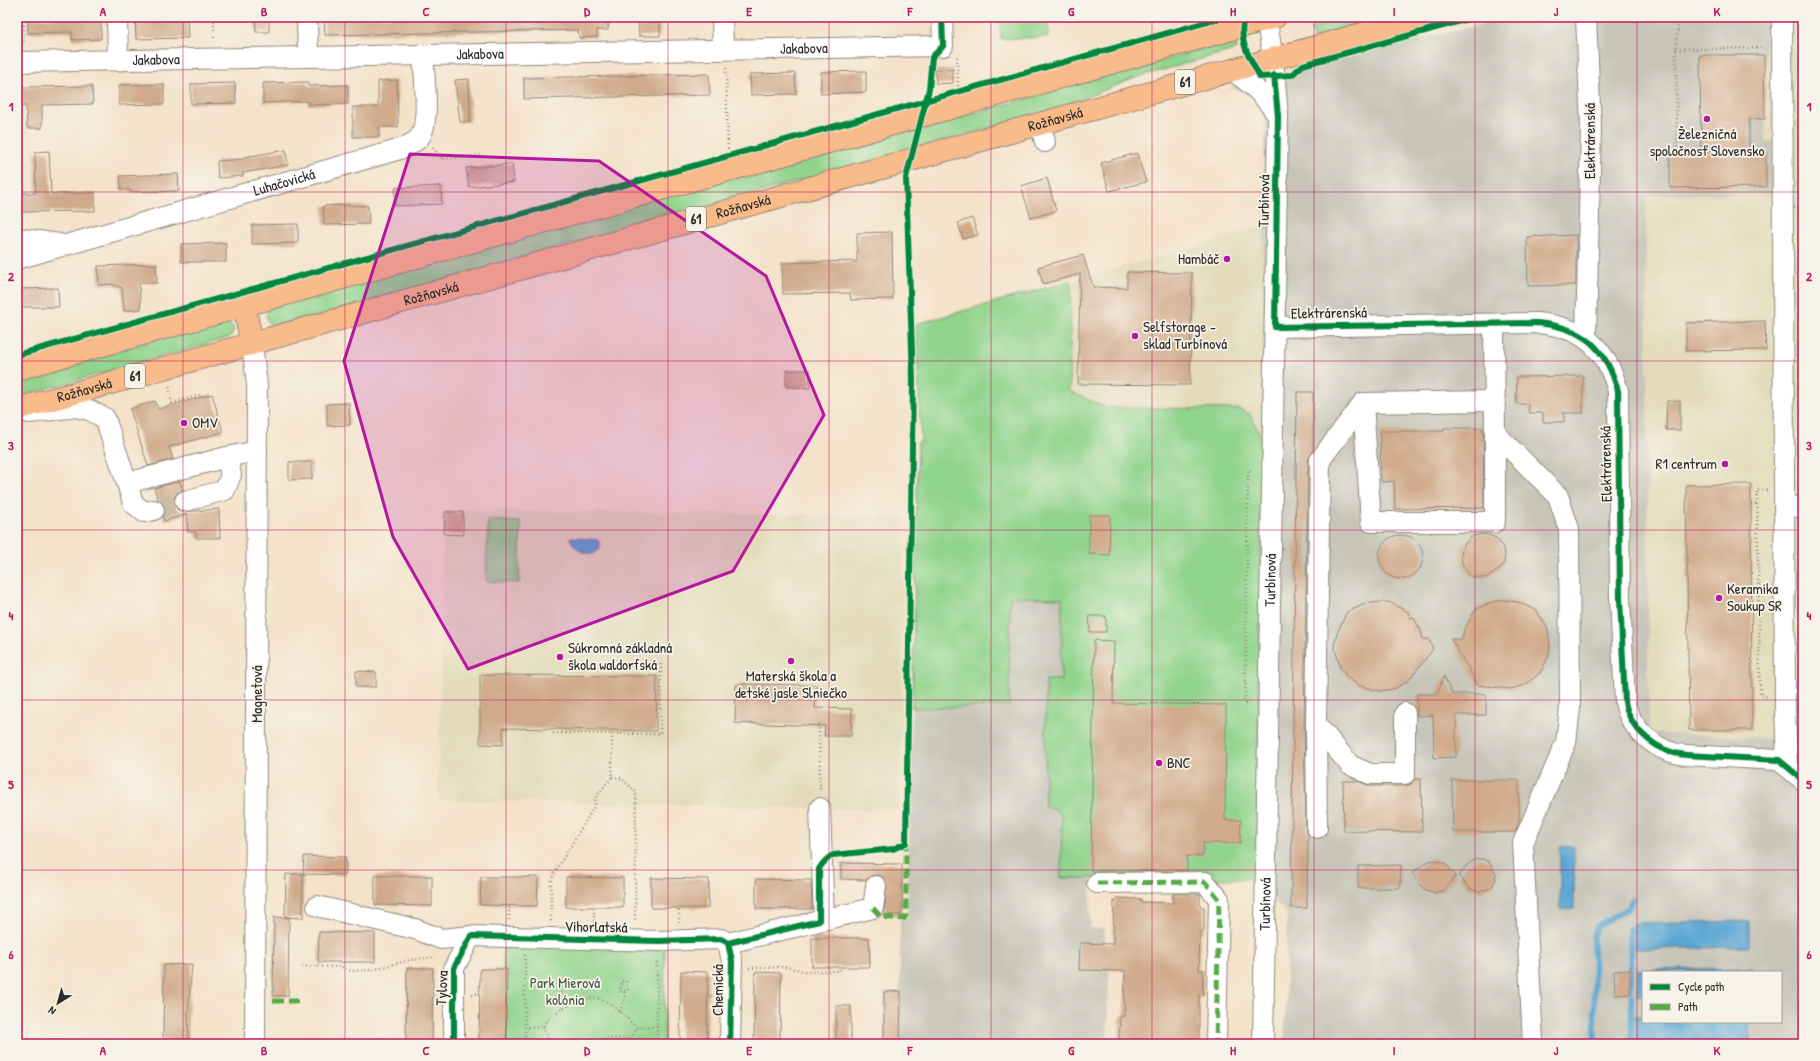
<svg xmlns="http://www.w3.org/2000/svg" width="1820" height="1061" viewBox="0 0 1820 1061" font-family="'Patrick Hand',sans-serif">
<rect width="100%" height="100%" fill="#f7f3e8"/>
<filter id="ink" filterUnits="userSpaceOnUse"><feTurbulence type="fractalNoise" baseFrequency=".025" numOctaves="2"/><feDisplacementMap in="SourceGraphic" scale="8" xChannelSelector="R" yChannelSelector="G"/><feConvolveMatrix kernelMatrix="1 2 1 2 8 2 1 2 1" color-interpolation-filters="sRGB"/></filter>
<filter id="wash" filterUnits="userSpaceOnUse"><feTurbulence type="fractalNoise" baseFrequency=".012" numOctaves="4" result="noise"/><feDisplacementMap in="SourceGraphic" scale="16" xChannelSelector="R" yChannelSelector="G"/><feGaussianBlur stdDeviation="0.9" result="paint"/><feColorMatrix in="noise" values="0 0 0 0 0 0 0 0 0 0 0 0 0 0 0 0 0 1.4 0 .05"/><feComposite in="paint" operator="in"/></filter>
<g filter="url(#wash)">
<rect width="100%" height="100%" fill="#f4e2c9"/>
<path fill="#e3dbba" d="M1766,17H1803V737L1785,739L1649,733L1646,195L1686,194L1774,142H1765Z
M1264,225L1262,438L1249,413L1238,409L1120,408L1104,407L1069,391L1071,281L1203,245Z
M444,510L904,516L900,810L438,800Z"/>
<path fill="#c6c5b8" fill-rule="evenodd" d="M1511,17H1766L1765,141L1774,142V194L1646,195L1649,733L1785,739L1803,737V1044H1285L1287,914L1256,879L1265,118L1259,102L1248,92L1229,89L1303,68ZM1643,972H1781V1022H1643Z
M1010,597L1062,598L1061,680L1046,681L1045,807L1053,808L1062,815L1061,878L1091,879L1090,928L1105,929V944H1110L1107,1044H900V920H907L912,708L1009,706Z"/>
<path fill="#91d48d" stroke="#5e805c" d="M1000,17H1048V37L1001,39Z
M1348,17H1388L1313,38L1311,28Z
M1236,39L1237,49L1138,77L1061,107L1029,117L276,327L269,323L266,316L268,309L512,237L919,129Z
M1071,281L1069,391L1104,407L1120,408L1238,409L1249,413L1262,438L1256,879L1061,878L1062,815L1053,808L1045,807L1046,680H1061L1062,598L1010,597L1009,706L912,708L918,442H921L916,324Z
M222,321L230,324L234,328L232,335L228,338L17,397V379Z
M488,520L521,522L519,583L486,581Z
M503,937L665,941L664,1044H504Z"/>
<path fill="#5aa6d3" stroke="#42687f" d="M571,537L598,540L600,544V549L593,554C582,553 576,550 570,539Z
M1560,847H1574V909H1560Z
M1749,921V947L1635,949L1634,923Z
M1752,968V972H1643V996H1638V970Z
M1636,1016H1643V1022H1750L1751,1040L1637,1042Z"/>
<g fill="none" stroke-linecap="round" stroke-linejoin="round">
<path stroke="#5aa6d3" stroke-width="5.5" d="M1595,1044L1593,936L1598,925L1629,908L1632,899
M1632,1044L1630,929H1635"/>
</g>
<g id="blocks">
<path fill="#d0aa8b" d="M58,17H101V39L72,40V32L28,33V19Z
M135,17H187L188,38L136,39Z
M255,17H269V32H256Z
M324,17H608V30H597V37L579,38L578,30L325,35Z
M638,17H660V36H639Z
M1700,55H1764L1765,119H1749V152H1766V187L1670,188V153H1701Z
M953,69V83L936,84L935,70Z
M866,71V92L821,94V72Z
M795,73L796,94L751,95L750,74Z
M709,74L710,95L524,99V78Z
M469,79L470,122H460L455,80Z
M397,80L398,127H379V137H353V107H378V81Z
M308,82V86L348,85V104L308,105V101L263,103V83Z
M235,83L236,103L191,104V84Z
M164,84V104L119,105V85Z
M92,86L93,104L42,105V128H27L26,106H17V87Z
M286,150L288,165L243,173V176L218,178L217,161L244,159V157Z
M49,151L51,194L95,193V211L17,212V193H36L35,152Z
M1137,153L1146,182L1109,191L1101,163Z
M512,164L514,182L469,187L466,168Z
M178,174L179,191L130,192V190H121L120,176Z
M1047,178L1056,211L1031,218L1021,186Z
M441,186L442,204L395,206V188Z
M345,205L368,206L369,224L324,225L323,206Z
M972,218L978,235L963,239L958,223Z
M298,224V243L252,244V225Z
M892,232L893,299L851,300L850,293L783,294L782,263L857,261V233Z
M1576,235V285L1528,286L1527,237Z
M226,243V262H181V244Z
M1083,255L1093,287L1127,288V272L1192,273L1190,385L1078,384L1080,274L1043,284L1038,267Z
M156,264L157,283H139L141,309L124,311L122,288L111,284L99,285L98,266Z
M58,288L59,307H17V289Z
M1765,321L1766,350L1686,351V323Z
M786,370H810V388L786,387Z
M1583,376V413H1564V422H1543V413H1529L1528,404H1516L1517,377Z
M1297,392H1313V451L1308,460L1304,724L1306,828L1308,835L1307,908H1291Z
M212,394L223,432L169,447L173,459L148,466L130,409L155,401L158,409Z
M1667,401H1680V430H1666Z
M349,403L350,425L327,426V404Z
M1444,428H1483L1484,508L1395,509L1394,481L1381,482L1380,431H1444Z
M289,462H312V479L289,480Z
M180,481L182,490L177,493L174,498L177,509L182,512L219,509L220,538H196V532H188L187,514L164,521L163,517L165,507L158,499L154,488Z
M1751,484L1752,730H1689L1686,485Z
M445,512H463V535L444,534Z
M1089,515H1110L1109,555L1089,554Z
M1481,534L1490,535L1497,539L1502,546L1505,555L1504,563L1499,570L1486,578L1471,577L1463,566L1461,557L1462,549L1466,542L1473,536Z
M1379 557a22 22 0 1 1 44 0a22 22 0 1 1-44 0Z
M1504,600L1518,602L1537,611L1548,629L1550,647L1549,656L1540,673L1525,685L1510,689L1478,685L1451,639H1462L1464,630L1476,609L1492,602Z
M1380,602H1389L1408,612L1410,618L1413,617L1421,631L1423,639H1429L1433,649L1409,680L1396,688L1381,691L1360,686L1347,677L1340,667L1334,645L1338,631L1347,612L1365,604Z
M1089,616H1106V632H1090Z
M1094,640L1114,641L1113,703L1226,705L1225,820H1241L1240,843H1203V856H1187V871H1091Z
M356,671L376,672V687H356Z
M480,675L657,676L656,731L503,728V745L480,744Z
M1444,676L1452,694H1486V715H1456V757L1434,758L1433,715L1417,716V694H1437Z
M742,684L816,685L815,708L852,709L851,736H824L825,726L735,723L736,685Z
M1415,779H1421L1422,832L1344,831L1343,781H1357L1370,786H1405L1411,784Z
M1452,780H1519V822L1515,832H1453Z
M304,856L346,857V875L303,874V918L285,917L286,874H303Z
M1476,859H1483L1489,862L1496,874L1495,881L1492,887L1480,892L1470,889L1459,876L1467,865Z
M1436,860L1445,863L1456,876L1444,890L1434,893L1424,889L1412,873L1429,861Z
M841,863L902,864V915H884L887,887L883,877L877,875L871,876L866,880L841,879Z
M1401,865L1400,888H1358V866Z
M375,876H432V906L375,905Z
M481,877H538L537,906L480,905Z
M566,877L623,878V907H566Z
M651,878L709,879L708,908H651Z
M756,879L811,880L812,909H756Z
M1173,894H1200V907H1204V932H1200L1199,970H1203V995H1199V1044H1123L1124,1041H1119L1120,1016H1124V1014L1125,971L1079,970L1080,943L1113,944L1114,901H1116V898L1141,899V902L1173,903Z
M274,917L289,918L288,996H273Z
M319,932L375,933V962H318Z
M812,938H869L870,967H812Z
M192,964L188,1013L189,1044H163L164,965Z
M407,968H433L432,1044H406Z
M480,969H507L506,1044H479Z
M1630,970V994L1615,995L1614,971Z
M681,971L708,972L707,1044H680Z
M755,972L781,973L780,1044H754Z
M901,991L900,1044H884V992Z
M836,1006H851V1044H836Z"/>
</g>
</g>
<g filter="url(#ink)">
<use href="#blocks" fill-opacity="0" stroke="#90867a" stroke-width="1"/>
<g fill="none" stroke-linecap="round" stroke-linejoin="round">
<path stroke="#ccbda9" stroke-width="20" stroke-dasharray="20 10" stroke-linecap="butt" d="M154,510L185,501"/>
<g stroke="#90867a" stroke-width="22">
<g id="minor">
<path d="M117,17L118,61"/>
<path d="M307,17L308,57"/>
<path d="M722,17L723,50"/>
<path d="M1586,17L1591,127L1586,337"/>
<path d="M1782,17L1785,707L1787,765"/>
<path id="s1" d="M17,62L943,46L942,17"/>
<path d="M1231,70C1252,84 1264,95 1278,116"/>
<path d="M1040,123L1045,142"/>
<path d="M17,238L59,244"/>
<path id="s2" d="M17,259L404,148C409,145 415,142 419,138C431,123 424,75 423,55"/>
<path d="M1494,324L1495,433L1558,496L1569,529L1570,708L1566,742L1523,843L1533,1044"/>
<path d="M1275,327L1537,323C1583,327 1606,347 1618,391L1620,599L1625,702C1630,730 1658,753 1686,755L1779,760L1803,780"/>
<path d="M252,344L257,385L255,1044"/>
<path d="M1363,403L1371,522H1495V433"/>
<path d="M29,413L76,407L89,410L105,418L127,483L227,457L257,451"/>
<path d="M127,483L133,503L144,512L154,510"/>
<path d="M185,501L225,490L231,475L227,457"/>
<path d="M1784,506L1803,507"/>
<path d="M1316,724L1350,765L1370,774H1405V713"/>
<path d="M820,808L824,920"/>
<path d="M1317,828L1316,724L1320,460L1363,403L1494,401"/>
<path d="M1097,883L1205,882L1219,899L1216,1044"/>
<path d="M317,906L415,929L441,939L471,936L658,941L721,939L728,943L732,961L730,1044"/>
<path d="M728,943L873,908L876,886"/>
<path d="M454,1044V968L471,936"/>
<path id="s3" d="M1263,1044L1278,116L1273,58L1266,17"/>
</g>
</g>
<g stroke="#90867a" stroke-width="24">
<g id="major">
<path d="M244,305L252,344"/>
<path d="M17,369L1275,17"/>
<path id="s4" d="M17,409L1423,17"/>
</g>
</g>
<path stroke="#90867a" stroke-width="2.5" stroke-dasharray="1 3" stroke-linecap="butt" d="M24,17V44
M214,17V40
M1671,17L1678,25L1676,49L1677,149
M1676,49L1764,48
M957,57L958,86
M726,68L728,151
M928,94L931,65
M433,148L442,159L484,155
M169,387L172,403L200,395
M1767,490H1757L1760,694L1767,697
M1751,504H1757
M1250,704H1245L1248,471H1254
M819,724L820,791
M553,733L660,734L661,663
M612,777L621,778L636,792L635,922
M509,920V906
M551,921V884L554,874L595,805V798L612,777V734
M594,921V907
M679,923V908
M525,955V1028L543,1027C550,1014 555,1013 568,1006C603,988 613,1005 637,1028L657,1026V959
M302,966L342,967L351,971L371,970L410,960L435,957
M749,968L785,967L808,972L840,971V967
M622,981H626L628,990L620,991Z
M472,994H480
M707,996H713
M561,1009L562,984
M620,1012L625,998L624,991
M657,1026V1044
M543,1027L550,1044
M630,1039L631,1044
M472,1043H479
M525,1044V1028
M596,1044L608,1038L630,1039L637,1028"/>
<use href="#minor" stroke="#fff" stroke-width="20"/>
<use href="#major" stroke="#fabb8b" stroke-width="22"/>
<path stroke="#54ab44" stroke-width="5" stroke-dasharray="10 5" stroke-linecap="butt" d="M1097,883L1205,882L1219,899L1216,1044
M873,908L881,917L904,919L906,915V842
M273,1001H299"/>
<g stroke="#f7f3e8" stroke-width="8">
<path id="cycleway" d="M1244,17C1238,42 1249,56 1260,77L1292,75L1303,65L1475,17
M1274,75L1278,116L1275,327L1537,323C1583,327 1606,347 1618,391L1620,599L1625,702C1630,730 1658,753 1686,755L1779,760L1803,780
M17,355C417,243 818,131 1218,19L1219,17
M728,943L819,921V869C823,862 826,859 833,855L893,849L906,843L913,380L906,178L929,89L932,57L943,46L942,17
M454,1044V968L471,936L658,941L721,939L728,943L732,961L730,1044"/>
</g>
<use href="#cycleway" stroke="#00873e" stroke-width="6"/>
</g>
</g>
<path fill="#b5179e" fill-opacity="0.2" stroke="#b5179e" stroke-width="3" stroke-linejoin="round" d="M410,154L599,161L766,276L824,415L733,571L468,669L393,537L344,361Z"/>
<path fill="none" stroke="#c2185b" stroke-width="1" stroke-opacity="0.55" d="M183,17V1044M345,17V1044M506,17V1044M668,17V1044M829,17V1044M991,17V1044M1152,17V1044M1314,17V1044M1475,17V1044M1637,17V1044M17,192H1803M17,361H1803M17,530H1803M17,700H1803M17,870H1803"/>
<g fill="#b5179e" stroke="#f7f3e8" stroke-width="1.5">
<circle cx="1707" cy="119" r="4"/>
<circle cx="1227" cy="259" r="4"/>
<circle cx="1135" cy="336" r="4"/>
<circle cx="184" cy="423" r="4"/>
<circle cx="1725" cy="464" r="4"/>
<circle cx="1719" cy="598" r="4"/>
<circle cx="560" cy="657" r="4"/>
<circle cx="791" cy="661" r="4"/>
<circle cx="1159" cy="763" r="4"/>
</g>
<g text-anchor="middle" stroke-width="3.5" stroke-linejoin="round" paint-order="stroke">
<g fill="#f7f3e8" stroke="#686764" stroke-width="1">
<rect x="1175" y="70" width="20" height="24" rx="3"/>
<rect x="686" y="207" width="20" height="24" rx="3"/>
<rect x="125" y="364" width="20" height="24" rx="3"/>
</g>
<g font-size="14" font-weight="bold" fill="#2b2b2b">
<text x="1185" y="87">61</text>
<text x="696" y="224">61</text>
<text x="135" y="381">61</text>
</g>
<g font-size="15" fill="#2b2b2b" stroke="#f7f3e8">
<text dy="5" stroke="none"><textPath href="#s1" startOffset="787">Jakabova</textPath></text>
<text dy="5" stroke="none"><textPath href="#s1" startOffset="463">Jakabova</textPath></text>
<text dy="5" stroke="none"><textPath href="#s1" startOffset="139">Jakabova</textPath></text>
<text dy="5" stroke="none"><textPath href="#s4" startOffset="1078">Rožňavská</textPath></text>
<text transform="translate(1590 141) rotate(-90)" y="5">Elektrárenská</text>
<text dy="5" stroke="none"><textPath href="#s2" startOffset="278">Luhačovická</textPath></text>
<text transform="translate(1264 201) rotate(-89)" y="5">Turbínová</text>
<text dy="5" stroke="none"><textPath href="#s4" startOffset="754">Rožňavská</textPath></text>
<text dy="5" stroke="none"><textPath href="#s4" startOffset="430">Rožňavská</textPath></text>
<text transform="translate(1329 313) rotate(-1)" y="5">Elektrárenská</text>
<text dy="5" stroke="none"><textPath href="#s4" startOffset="70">Rožňavská</textPath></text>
<text transform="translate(1606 464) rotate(-91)" y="5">Elektrárenská</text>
<text dy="5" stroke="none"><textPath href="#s3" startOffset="464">Turbínová</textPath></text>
<text transform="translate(257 694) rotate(-90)" y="5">Magnetová</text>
<text dy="5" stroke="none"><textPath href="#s3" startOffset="140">Turbínová</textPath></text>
<text transform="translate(596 927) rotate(1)" y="5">Vihorlatská</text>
<text transform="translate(442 988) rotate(-87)" y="5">Tylova</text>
<text transform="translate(718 990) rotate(-90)" y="5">Chemická</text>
</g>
<g font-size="15" fill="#2b2b2b" stroke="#f7f3e8" text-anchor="start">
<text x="1707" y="139" text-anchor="middle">Železničná<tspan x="1707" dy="17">spoločnosť Slovensko</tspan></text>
<text x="1219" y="264" text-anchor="end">Hambáč</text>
<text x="1143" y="332">Selfstorage -<tspan x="1143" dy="17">sklad Turbínová</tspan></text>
<text x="192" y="428">OMV</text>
<text x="1717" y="469" text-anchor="end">R1 centrum</text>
<text x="1727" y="594">Keramika<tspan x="1727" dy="17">Soukup SR</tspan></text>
<text x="568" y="653">Súkromná základná<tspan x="568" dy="17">škola waldorfská</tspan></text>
<text x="791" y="681" text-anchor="middle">Materská škola a<tspan x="791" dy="17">detské jasle Slniečko</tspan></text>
<text x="1167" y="768">BNC</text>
</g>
<g font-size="15" fill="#454" stroke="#f7f3e8">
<text x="565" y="988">Park Mierová<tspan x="565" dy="17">kolónia</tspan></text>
</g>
</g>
<rect width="1820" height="1061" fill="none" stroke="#f7f3e8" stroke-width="44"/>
<rect x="1642" y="971" width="140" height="52" fill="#f7f3e8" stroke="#a5a39c"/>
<rect x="1650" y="984" width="20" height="6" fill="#00873e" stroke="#a5a39c"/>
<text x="1678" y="991" font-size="12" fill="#2b2b2b">Cycle path</text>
<rect x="1650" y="1004" width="20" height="6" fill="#54ab44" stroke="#a5a39c"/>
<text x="1678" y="1011" font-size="12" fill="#2b2b2b">Path</text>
<g transform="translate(58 1003) rotate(217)" stroke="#f7f3e8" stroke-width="3" paint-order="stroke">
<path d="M0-3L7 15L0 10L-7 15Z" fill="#2b2b2b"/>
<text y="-6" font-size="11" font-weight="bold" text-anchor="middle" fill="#2b2b2b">N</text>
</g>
<rect x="22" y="22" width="1776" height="1017" fill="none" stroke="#c2185b" stroke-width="1.5"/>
<g font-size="13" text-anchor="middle" font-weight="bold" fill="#c2185b">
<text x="103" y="16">A</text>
<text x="264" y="16">B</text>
<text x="426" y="16">C</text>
<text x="587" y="16">D</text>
<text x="749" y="16">E</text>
<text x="910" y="16">F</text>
<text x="1071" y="16">G</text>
<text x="1233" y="16">H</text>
<text x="1394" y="16">I</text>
<text x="1556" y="16">J</text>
<text x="1717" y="16">K</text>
<text x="11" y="111">1</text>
<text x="1809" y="111">1</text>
<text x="11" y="281">2</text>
<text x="1809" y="281">2</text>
<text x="11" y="450">3</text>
<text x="1809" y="450">3</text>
<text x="11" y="620">4</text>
<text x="1809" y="620">4</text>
<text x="11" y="789">5</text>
<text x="1809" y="789">5</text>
<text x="11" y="959">6</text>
<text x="1809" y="959">6</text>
<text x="103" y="1055">A</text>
<text x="264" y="1055">B</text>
<text x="426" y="1055">C</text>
<text x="587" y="1055">D</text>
<text x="749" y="1055">E</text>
<text x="910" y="1055">F</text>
<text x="1071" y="1055">G</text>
<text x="1233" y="1055">H</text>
<text x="1394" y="1055">I</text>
<text x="1556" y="1055">J</text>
<text x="1717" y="1055">K</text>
</g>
</svg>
